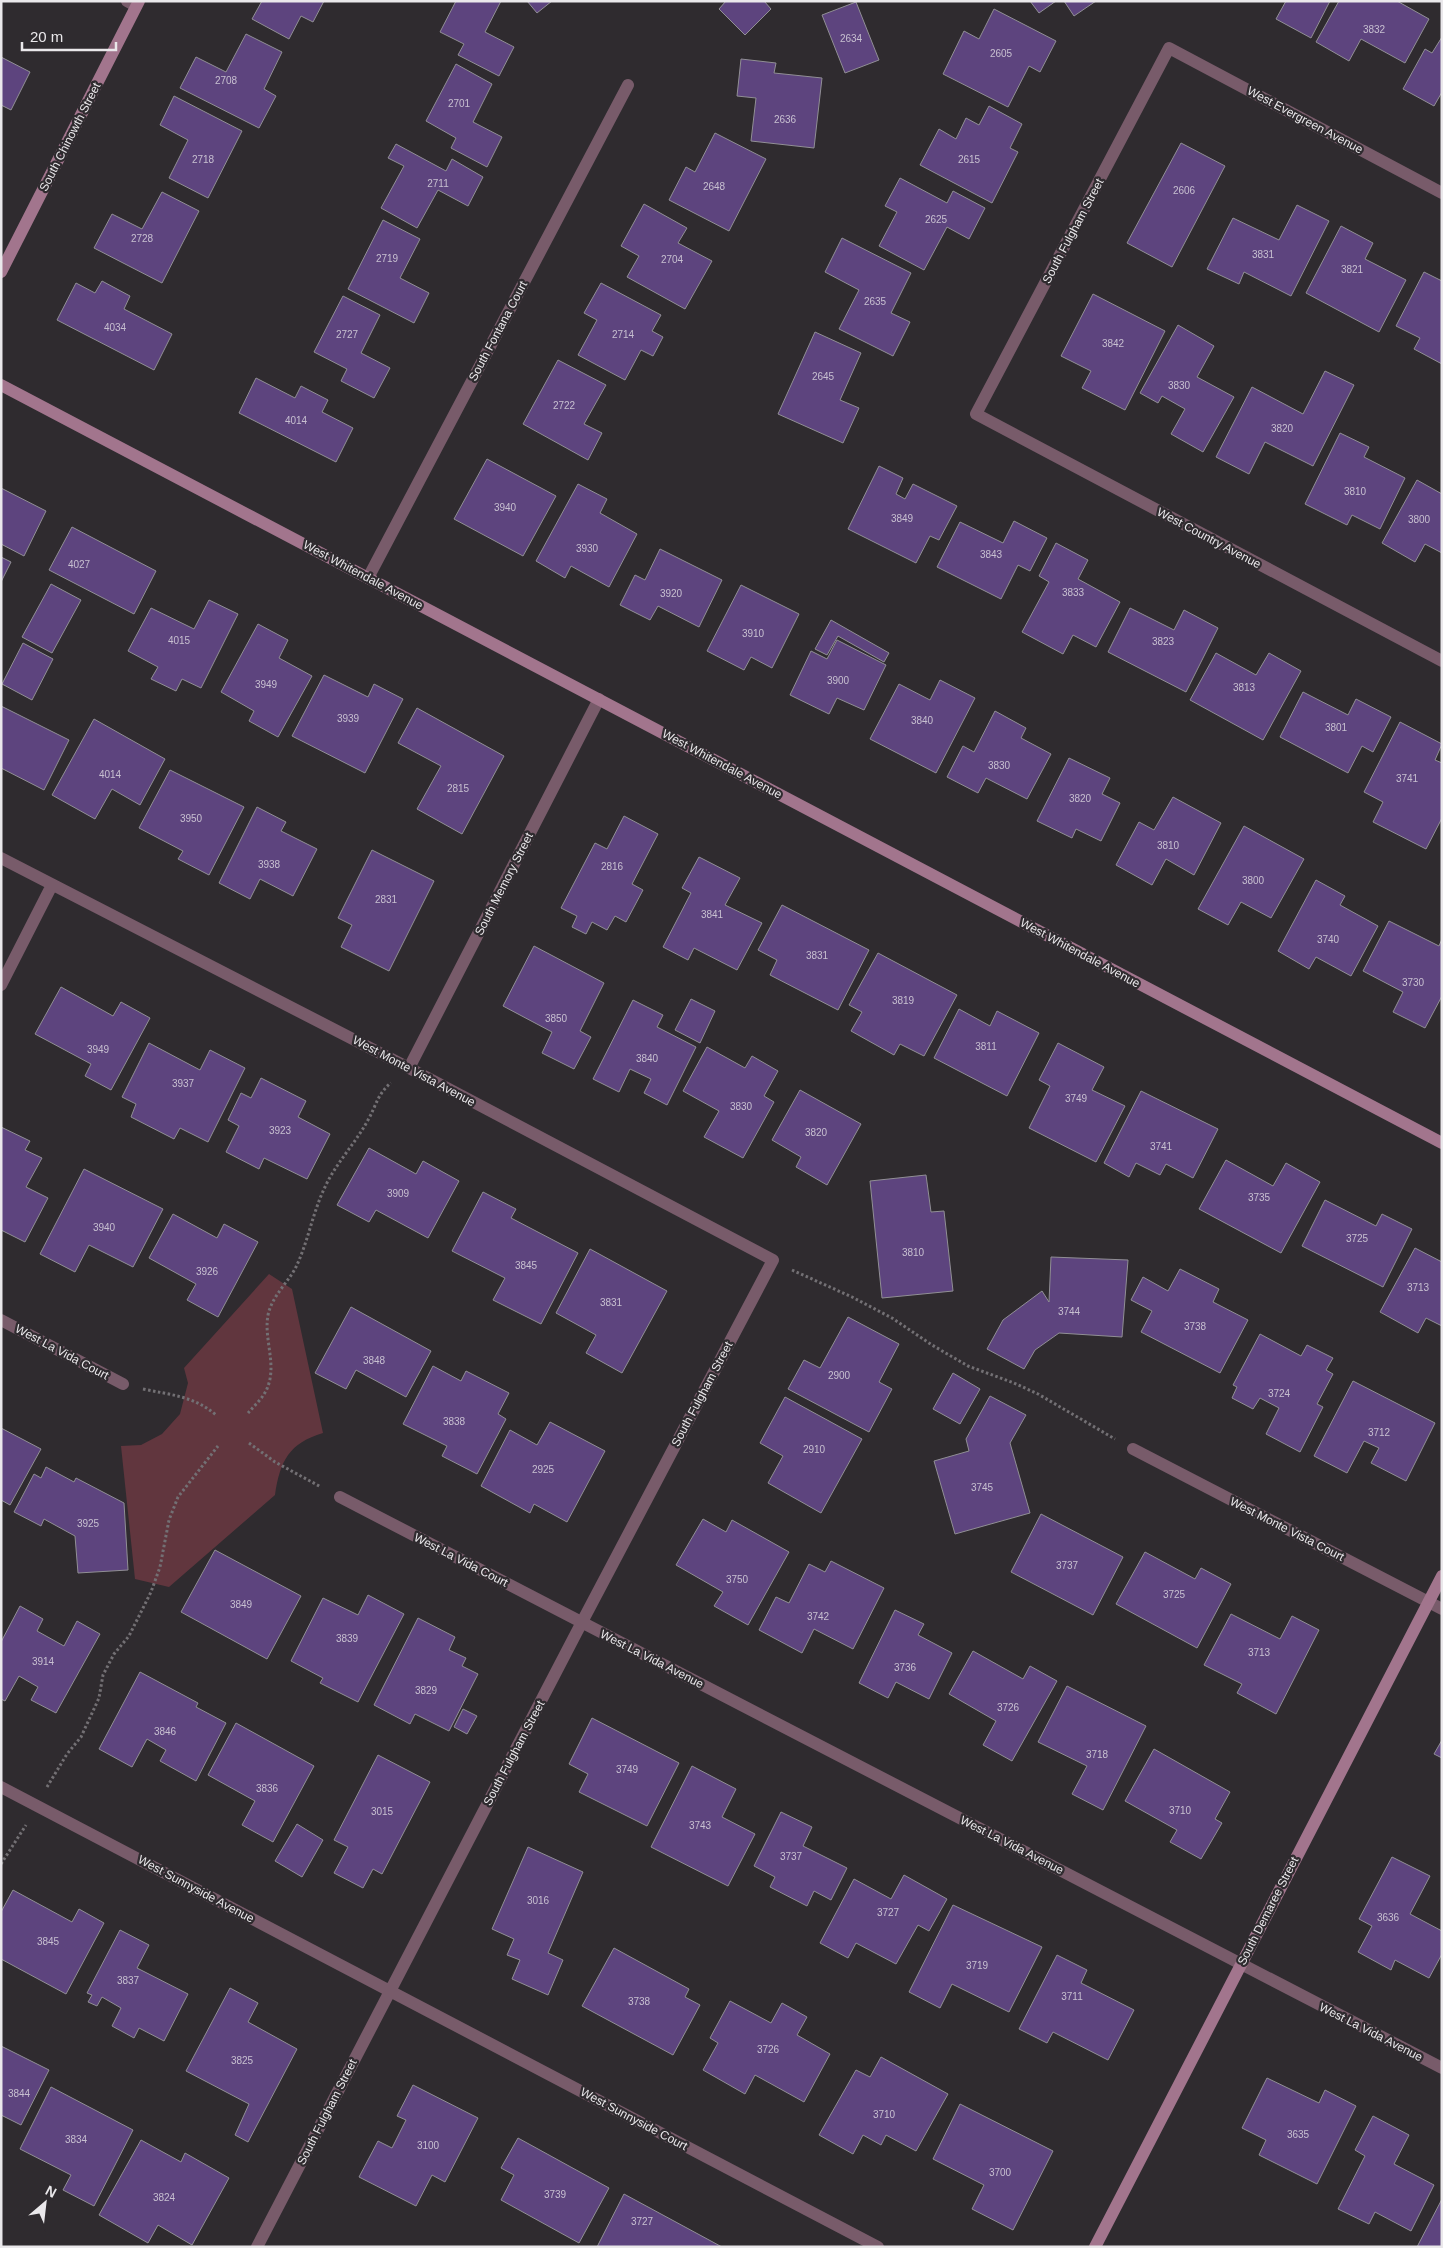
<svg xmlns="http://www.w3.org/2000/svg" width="1443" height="2248" viewBox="0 0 1443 2248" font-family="Arial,sans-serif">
<rect width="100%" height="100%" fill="#2f2b2f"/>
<path fill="#61363e" d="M269,1274L292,1289L323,1433C289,1443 280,1461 275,1495L169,1587L135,1579L121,1446L141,1445L162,1434L180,1414L188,1383L184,1368Z"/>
<path fill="#5d447e" stroke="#918f95" d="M262,1H324L313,22L301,16L289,39L252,19Z
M456,1H501L485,32L514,47L499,76L458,55L464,44L440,32Z
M527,1H552L537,13Z
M726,1H764L771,9L745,35L719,9Z
M1030,1H1056L1039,13Z
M1064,1H1096L1074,16Z
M1286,1H1330L1311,38L1276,19Z
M1339,1H1397L1429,19L1405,63L1361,39L1349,61L1316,42Z
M856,2L879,60L845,73L822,15Z
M994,9L1056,41L1040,72L1029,66L1008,107L943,74L964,31L979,39Z
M246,34L282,52L264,89L276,96L259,128L180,88L196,57L226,72Z
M1442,37V92L1434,106L1403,89L1425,49L1432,53Z
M1,57L30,72L11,110L1,105Z
M741,59L776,63L774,73L822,78L814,148L751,141L756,98L737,96Z
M456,64L492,84L473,122L502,137L487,167L451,148L456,138L426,121Z
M174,96L242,131L208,198L169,178L188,140L160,125Z
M989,106L1022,124L1010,148L1018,152L992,203L920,165L939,129L956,139L966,118L979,125Z
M715,133L766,159L729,231L669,200L686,167L695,172Z
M1181,143L1225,166L1172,267L1127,243Z
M396,144L446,171L452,159L483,177L468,206L438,190L417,228L381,208L404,166L388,158Z
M900,178L947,203L953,191L985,208L969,239L947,227L924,270L879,246L897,212L885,206Z
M162,192L199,211L162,283L94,248L112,214L142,229Z
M644,204L687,228L678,243L712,261L685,309L627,277L639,256L621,246Z
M1297,205L1329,221L1291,296L1244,272L1239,284L1207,269L1233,218L1279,240Z
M383,220L420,239L400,278L429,293L414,323L348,289Z
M1341,226L1373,243L1365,259L1406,280L1379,332L1306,293Z
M842,238L911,273L891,313L910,322L893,356L839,329L859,290L825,272Z
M1424,272L1442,281V364L1414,349L1420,338L1396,326Z
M102,281L130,296L124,309L172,334L154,370L57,320L76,283L95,293Z
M601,283L661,315L652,331L663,337L653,356L641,350L625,380L578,355L597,320L584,313Z
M1093,294L1165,331L1125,410L1082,388L1091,371L1061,356Z
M343,296L380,315L361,353L390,368L374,398L341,381L347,369L314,352Z
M1178,325L1214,346L1197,377L1234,397L1203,452L1171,434L1185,409L1162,396L1158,403L1140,393Z
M815,332L861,353L840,400L859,408L843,443L778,414Z
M558,360L606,385L584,424L602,433L588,460L523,424Z
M1325,371L1354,385L1313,466L1265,442L1249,474L1216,457L1252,387L1303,414Z
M256,378L295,398L301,386L328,400L322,412L353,428L336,462L239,413Z
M1340,433L1369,447L1364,457L1405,478L1380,529L1352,515L1347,525L1305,504Z
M487,459L556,496L523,556L454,519Z
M879,466L903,478L896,494L905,499L913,484L957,506L939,540L930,536L916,563L848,529Z
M1417,480L1442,494V553L1425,544L1415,562L1382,543Z
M578,484L607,499L600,513L637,534L609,587L571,566L565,578L536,561Z
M1,488L46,511L24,556L1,544Z
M1014,521L1047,538L1030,571L1018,565L1001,599L937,567L960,522L1003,543Z
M72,527L156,571L134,614L49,570Z
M1056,543L1088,560L1078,579L1120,602L1096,647L1073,635L1063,654L1022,632L1049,582L1039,576Z
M660,549L722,580L699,627L658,606L650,620L620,605L635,575L645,580Z
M1,557L11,562L1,582Z
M51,584L81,600L52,653L22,637Z
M741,585L799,614L772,668L751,657L744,670L707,651Z
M209,600L238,614L201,688L182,679L176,691L151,679L158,667L128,651L151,608L194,629Z
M1130,608L1174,630L1184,610L1218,628L1186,692L1108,652Z
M831,620L889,653L884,662L838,636L827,655L815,649Z
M258,624L288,640L279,658L312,676L278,737L249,721L254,711L221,692Z
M837,640L886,665L864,710L837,698L829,714L790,695L811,651L827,659Z
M23,643L53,659L32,700L2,684Z
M1216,653L1256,675L1269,653L1301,671L1263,740L1190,700Z
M324,675L368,697L374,684L403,699L365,773L292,736Z
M940,680L975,698L936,773L870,739L899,684L930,700Z
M1303,692L1348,715L1356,699L1391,717L1373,752L1362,746L1348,773L1280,737Z
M1,706L69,740L44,790L1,768Z
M417,708L504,756L462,834L417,809L441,766L398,743Z
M995,711L1026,728L1021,738L1051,754L1027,799L986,778L978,793L947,777L963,746L974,752Z
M94,719L165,759L140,805L112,789L95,819L52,795Z
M1400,722L1442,744L1435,760L1442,763V818L1426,849L1373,822L1383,802L1364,792Z
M1069,758L1110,778L1102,794L1120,803L1101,841L1076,829L1072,838L1037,821Z
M170,770L244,807L209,875L178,859L183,851L139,828Z
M1173,797L1221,823L1194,875L1166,859L1152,885L1116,865L1139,822L1154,830Z
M257,807L286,822L281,831L317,849L293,896L260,879L250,899L219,883Z
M624,816L658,834L632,884L643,890L626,922L615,916L607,930L592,922L586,934L572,927L577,916L561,908L595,843L607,849Z
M1244,826L1304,859L1271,918L1241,902L1228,925L1198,909Z
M372,850L434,881L389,971L341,947L352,925L338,918Z
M699,857L740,878L725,905L762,923L737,970L694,948L688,960L663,947L691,893L682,888Z
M1316,880L1345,896L1340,905L1378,926L1351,976L1316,957L1309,969L1278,951Z
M782,905L869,950L838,1010L770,975L777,960L758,950Z
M1389,921L1439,946L1442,939V996L1425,1028L1393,1012L1403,992L1363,971Z
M534,946L604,983L580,1031L591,1037L574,1069L542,1053L552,1032L503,1006Z
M878,953L957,995L924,1056L900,1044L894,1055L851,1031L862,1012L849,1005Z
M61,987L113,1016L121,1002L150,1018L111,1090L85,1076L91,1064L35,1034Z
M691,999L715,1011L700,1043L675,1030Z
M633,1000L663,1015L657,1027L696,1047L667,1105L644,1093L651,1079L630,1069L619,1092L593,1079Z
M959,1009L990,1026L997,1011L1039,1033L1007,1096L934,1058Z
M149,1043L200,1070L210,1050L245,1068L208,1142L180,1128L174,1139L131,1117L136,1104L122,1097Z
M1058,1043L1104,1067L1092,1090L1125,1106L1096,1162L1029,1128L1050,1086L1039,1080Z
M707,1047L745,1068L752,1056L778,1071L764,1096L774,1102L743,1158L704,1137L719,1111L683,1091Z
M261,1078L306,1101L298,1117L330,1134L307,1179L264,1158L259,1169L226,1152L239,1126L228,1120L241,1093L251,1098Z
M800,1090L861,1124L827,1185L796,1167L801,1157L772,1140Z
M1141,1091L1218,1129L1193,1178L1166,1164L1160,1175L1136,1163L1129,1177L1104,1163Z
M1,1127L30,1141L25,1150L42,1158L26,1187L48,1198L25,1242L1,1230Z
M369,1148L416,1174L423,1161L459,1181L428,1238L376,1210L369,1222L337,1205Z
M1226,1160L1273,1186L1286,1163L1320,1182L1281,1253L1199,1209Z
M84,1169L163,1209L133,1267L89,1245L75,1272L40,1254Z
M926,1175L931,1212L944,1211L953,1291L882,1298L870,1181Z
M483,1192L516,1209L511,1218L578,1253L541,1324L493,1300L505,1278L452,1251Z
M1325,1200L1376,1226L1382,1214L1412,1229L1383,1287L1302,1246Z
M173,1214L217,1238L224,1224L258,1242L218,1317L187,1300L196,1284L149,1258Z
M1415,1248L1442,1262V1326L1426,1318L1418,1333L1380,1312Z
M590,1249L667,1291L622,1373L586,1353L596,1335L556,1313Z
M1051,1257L1128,1260L1122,1337L1059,1333L1035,1350L1024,1369L987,1349L1003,1320L1042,1291L1049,1302Z
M1180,1269L1219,1289L1213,1302L1248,1320L1220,1373L1141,1332L1152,1311L1131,1300L1143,1277L1168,1291Z
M351,1307L431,1351L406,1397L356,1370L346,1389L315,1373Z
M848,1317L899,1344L879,1382L892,1389L869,1432L788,1389L804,1360L820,1368Z
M1260,1334L1301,1356L1307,1345L1333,1358L1326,1370L1333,1374L1317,1404L1323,1407L1300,1452L1266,1434L1279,1408L1260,1398L1253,1409L1232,1398L1237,1387L1233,1385Z
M433,1366L461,1381L466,1371L509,1393L498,1414L506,1419L477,1474L442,1456L447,1446L403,1424Z
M953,1373L980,1389L960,1424L933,1409Z
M1353,1381L1435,1423L1406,1481L1371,1463L1379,1448L1364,1441L1347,1473L1314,1456Z
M990,1396L1026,1415L1010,1443L1030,1513L955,1534L934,1461L969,1451L966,1439Z
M785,1397L862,1439L821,1513L768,1483L783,1456L760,1443Z
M550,1422L605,1451L567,1522L534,1504L530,1513L481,1486L510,1430L537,1445Z
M1,1428L41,1449L10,1505L1,1500Z
M46,1467L74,1482L76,1478L124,1503L128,1570L78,1573L75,1536L44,1519L41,1526L14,1512L34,1474L41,1478Z
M1041,1514L1123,1557L1093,1615L1011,1572Z
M703,1519L726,1532L732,1520L789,1552L748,1625L714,1606L723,1592L676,1565Z
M215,1550L301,1596L267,1659L181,1612Z
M1145,1552L1195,1579L1201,1568L1231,1584L1197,1648L1116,1604Z
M831,1561L884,1588L853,1649L814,1629L802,1653L759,1630L776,1597L789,1603L809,1564L825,1572Z
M368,1595L404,1614L358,1702L320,1683L323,1678L291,1661L323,1598L358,1615Z
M20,1606L43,1619L37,1631L64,1646L77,1621L100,1634L56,1713L31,1700L38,1687L19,1676L5,1701L1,1699V1642Z
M895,1610L924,1624L918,1635L952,1653L929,1699L896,1682L888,1698L859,1683Z
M1231,1614L1280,1639L1292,1616L1319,1630L1276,1714L1237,1693L1242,1684L1204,1665Z
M418,1618L455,1637L449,1650L466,1658L462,1666L478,1674L449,1731L415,1714L410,1724L374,1705Z
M973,1651L1023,1679L1030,1666L1057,1681L1012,1761L983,1745L996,1721L949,1694Z
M140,1672L198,1703L196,1707L226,1723L196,1781L160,1761L166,1750L147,1739L132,1767L99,1749Z
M1067,1686L1146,1726L1103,1810L1072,1794L1087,1766L1038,1742Z
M463,1709L477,1716L467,1734L454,1727Z
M592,1718L679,1763L647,1826L579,1792L588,1774L569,1764Z
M236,1723L314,1766L273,1842L242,1825L255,1801L208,1775Z
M1442,1740V1758L1434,1754Z
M1154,1749L1230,1792L1215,1819L1222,1823L1201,1859L1170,1842L1177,1830L1125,1801Z
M378,1755L430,1782L382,1874L373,1869L363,1888L334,1873L348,1847L334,1840Z
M692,1766L736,1789L722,1817L755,1834L728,1886L651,1847Z
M781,1812L812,1827L803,1846L847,1868L831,1900L814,1891L807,1906L770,1887L775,1877L754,1866Z
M297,1824L323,1840L302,1877L275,1861Z
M528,1847L583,1872L548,1953L563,1960L548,1995L512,1979L520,1960L507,1955L514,1939L492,1929Z
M1392,1857L1430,1876L1410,1914L1442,1931V1954L1429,1978L1395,1960L1391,1970L1358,1952L1372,1926L1359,1919Z
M904,1875L947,1899L929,1931L918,1925L896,1964L856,1943L848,1958L820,1943L854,1879L891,1899Z
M13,1890L72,1922L79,1909L104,1923L66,1994L1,1959V1912Z
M953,1905L1042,1947L1009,2012L952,1984L940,2008L909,1992Z
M120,1930L149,1945L137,1968L188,1994L164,2041L139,2028L134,2038L112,2026L121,2008L102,1997L97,2006L88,2002L92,1995L87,1993Z
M614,1948L689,1989L685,1997L700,2005L673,2055L582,2006Z
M1057,1955L1087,1970L1081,1983L1134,2010L1108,2060L1053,2032L1047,2043L1019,2029Z
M230,1988L258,2003L248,2022L297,2049L248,2142L235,2135L249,2104L186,2071Z
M730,2001L771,2023L782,2003L807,2017L797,2035L830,2054L804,2102L755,2075L745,2094L703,2070L718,2043L710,2038Z
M1,2046L49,2070L21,2125L1,2115Z
M881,2057L948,2094L916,2151L886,2135L881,2145L863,2135L853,2154L819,2135L856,2070L870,2077Z
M1267,2078L1319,2103L1325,2090L1356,2106L1317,2184L1259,2155L1266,2140L1242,2128Z
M413,2085L478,2118L445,2182L432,2175L416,2206L359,2177L378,2141L392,2148L406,2120L397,2116Z
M51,2087L133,2130L94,2206L63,2190L71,2175L20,2149Z
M960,2104L1053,2151L1013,2230L972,2209L984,2185L933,2159Z
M1373,2116L1409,2135L1394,2164L1434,2185L1411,2231L1375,2212L1369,2224L1338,2209L1365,2156L1355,2150Z
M518,2138L609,2188L579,2243L501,2200L514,2175L501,2168Z
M141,2140L181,2162L185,2153L229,2178L192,2245L158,2225L148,2243L99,2215Z
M624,2194L722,2247H597Z
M1442,2199V2247H1417Z"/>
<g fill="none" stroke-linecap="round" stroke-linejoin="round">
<path stroke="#737074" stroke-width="3" stroke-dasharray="2.5 2.5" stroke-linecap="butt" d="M792,1270L852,1297L892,1318L932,1345L968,1366L1014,1383L1038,1394L1115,1439
M143,1389C171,1395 194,1396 216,1415
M248,1413C255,1405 265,1396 268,1386C277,1362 262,1335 269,1311C274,1295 287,1283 295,1269C308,1243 312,1214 325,1187C336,1163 355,1144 368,1120C376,1106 378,1093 391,1083
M249,1443L275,1462L321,1487
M47,1787L67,1754L81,1737L99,1698L103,1675L114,1654L129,1636L151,1592L160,1567L169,1520L178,1497L218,1446
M1,1864L26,1825"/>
<path stroke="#785b6a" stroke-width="12" d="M127,1L136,6
M1442,193L1169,48L976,414L1442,661
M368,578L628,85
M1,858L409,1068L773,1260L582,1622L257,2247
M1,985L52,885
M409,1068L599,699
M1,1320L123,1384
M1133,1449L1442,1609
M340,1497L1442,2068
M1,1787L878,2247"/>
<path stroke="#a2758d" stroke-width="12" d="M1,272L139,1
M1,385L1442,1143
M1095,2247L1442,1576"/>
</g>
<g text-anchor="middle" stroke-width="4.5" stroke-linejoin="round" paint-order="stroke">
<g font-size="10" fill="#c7bfd0">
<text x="1374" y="33">3832</text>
<text x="851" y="42">2634</text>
<text x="1001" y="57">2605</text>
<text x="226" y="84">2708</text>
<text x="459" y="107">2701</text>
<text x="785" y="123">2636</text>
<text x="203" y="163">2718</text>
<text x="969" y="163">2615</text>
<text x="438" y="187">2711</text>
<text x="714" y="190">2648</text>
<text x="1184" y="194">2606</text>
<text x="936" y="223">2625</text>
<text x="142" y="242">2728</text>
<text x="1263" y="258">3831</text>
<text x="387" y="262">2719</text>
<text x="672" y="263">2704</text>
<text x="1352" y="273">3821</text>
<text x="875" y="305">2635</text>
<text x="115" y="331">4034</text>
<text x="347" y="338">2727</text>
<text x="623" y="338">2714</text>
<text x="1113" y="347">3842</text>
<text x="823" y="380">2645</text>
<text x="1179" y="389">3830</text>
<text x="564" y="409">2722</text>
<text x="296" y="424">4014</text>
<text x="1282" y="432">3820</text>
<text x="1355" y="495">3810</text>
<text x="505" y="511">3940</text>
<text x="902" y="522">3849</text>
<text x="1419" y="523">3800</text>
<text x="587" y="552">3930</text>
<text x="991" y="558">3843</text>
<text x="79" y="568">4027</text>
<text x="1073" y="596">3833</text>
<text x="671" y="597">3920</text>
<text x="753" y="637">3910</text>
<text x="179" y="644">4015</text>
<text x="1163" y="645">3823</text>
<text x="838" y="684">3900</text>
<text x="266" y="688">3949</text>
<text x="1244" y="691">3813</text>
<text x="348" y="722">3939</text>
<text x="922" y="724">3840</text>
<text x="1336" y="731">3801</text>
<text x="999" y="769">3830</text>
<text x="110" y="778">4014</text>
<text x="1407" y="782">3741</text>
<text x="458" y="792">2815</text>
<text x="1080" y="802">3820</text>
<text x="191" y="822">3950</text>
<text x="1168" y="849">3810</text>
<text x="269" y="868">3938</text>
<text x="612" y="870">2816</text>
<text x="1253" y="884">3800</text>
<text x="386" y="903">2831</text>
<text x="712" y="918">3841</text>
<text x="1328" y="943">3740</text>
<text x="817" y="959">3831</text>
<text x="1413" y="986">3730</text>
<text x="903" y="1004">3819</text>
<text x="556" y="1022">3850</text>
<text x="986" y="1050">3811</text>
<text x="98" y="1053">3949</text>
<text x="647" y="1062">3840</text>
<text x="183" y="1087">3937</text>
<text x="1076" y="1102">3749</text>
<text x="741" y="1110">3830</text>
<text x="280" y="1134">3923</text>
<text x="816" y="1136">3820</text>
<text x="1161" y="1150">3741</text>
<text x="398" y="1197">3909</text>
<text x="1259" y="1201">3735</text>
<text x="104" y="1231">3940</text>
<text x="1357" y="1242">3725</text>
<text x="913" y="1256">3810</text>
<text x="526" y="1269">3845</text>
<text x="207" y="1275">3926</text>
<text x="1418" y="1291">3713</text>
<text x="611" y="1306">3831</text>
<text x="1069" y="1315">3744</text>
<text x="1195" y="1330">3738</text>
<text x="374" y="1364">3848</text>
<text x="839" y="1379">2900</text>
<text x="1279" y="1397">3724</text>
<text x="454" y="1425">3838</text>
<text x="1379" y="1436">3712</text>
<text x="814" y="1453">2910</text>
<text x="543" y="1473">2925</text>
<text x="982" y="1491">3745</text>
<text x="88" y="1527">3925</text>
<text x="1067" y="1569">3737</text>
<text x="737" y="1583">3750</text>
<text x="1174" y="1598">3725</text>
<text x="241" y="1608">3849</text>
<text x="818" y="1620">3742</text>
<text x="347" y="1642">3839</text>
<text x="1259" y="1656">3713</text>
<text x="43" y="1665">3914</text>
<text x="905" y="1671">3736</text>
<text x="426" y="1694">3829</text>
<text x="1008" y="1711">3726</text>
<text x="165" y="1735">3846</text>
<text x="1097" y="1758">3718</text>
<text x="627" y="1773">3749</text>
<text x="267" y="1792">3836</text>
<text x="1180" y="1814">3710</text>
<text x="382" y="1815">3015</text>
<text x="700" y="1829">3743</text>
<text x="791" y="1860">3737</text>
<text x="538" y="1904">3016</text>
<text x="888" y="1916">3727</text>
<text x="1388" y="1921">3636</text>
<text x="48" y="1945">3845</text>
<text x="977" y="1969">3719</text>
<text x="128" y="1984">3837</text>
<text x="1072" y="2000">3711</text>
<text x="639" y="2005">3738</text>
<text x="768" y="2053">3726</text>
<text x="242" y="2064">3825</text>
<text x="19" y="2097">3844</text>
<text x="884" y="2118">3710</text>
<text x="1298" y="2138">3635</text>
<text x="76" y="2143">3834</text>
<text x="428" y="2149">3100</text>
<text x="1000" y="2176">3700</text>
<text x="555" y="2198">3739</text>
<text x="164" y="2201">3824</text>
<text x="642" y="2225">3727</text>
</g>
<g font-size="12" fill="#eae8eb" stroke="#2f2b2f">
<text transform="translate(1305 120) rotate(28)" y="4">West Evergreen Avenue</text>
<text transform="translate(70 137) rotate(-63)" y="4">South Chinowth Street</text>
<text transform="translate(1073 231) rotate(-62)" y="4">South Fulgham Street</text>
<text transform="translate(498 331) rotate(-62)" y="4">South Fontana Court</text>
<text transform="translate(1209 538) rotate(28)" y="4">West Country Avenue</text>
<text transform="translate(363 575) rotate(28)" y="4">West Whitendale Avenue</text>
<text transform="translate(722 764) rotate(28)" y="4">West Whitendale Avenue</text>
<text transform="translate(504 884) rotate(-63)" y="4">South Memory Street</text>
<text transform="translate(1080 953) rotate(28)" y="4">West Whitendale Avenue</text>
<text transform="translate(414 1071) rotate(28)" y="4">West Monte Vista Avenue</text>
<text transform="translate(62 1352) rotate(28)" y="4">West La Vida Court</text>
<text transform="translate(702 1394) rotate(-62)" y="4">South Fulgham Street</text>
<text transform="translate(1287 1529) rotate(27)" y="4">West Monte Vista Court</text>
<text transform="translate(461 1560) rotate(27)" y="4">West La Vida Court</text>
<text transform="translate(652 1659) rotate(27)" y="4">West La Vida Avenue</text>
<text transform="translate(514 1753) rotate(-62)" y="4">South Fulgham Street</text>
<text transform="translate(1012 1845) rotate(27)" y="4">West La Vida Avenue</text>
<text transform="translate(196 1889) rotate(28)" y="4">West Sunnyside Avenue</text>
<text transform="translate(1268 1911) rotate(-63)" y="4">South Demaree Street</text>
<text transform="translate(1371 2032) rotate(27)" y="4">West La Vida Avenue</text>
<text transform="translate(327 2112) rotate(-63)" y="4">South Fulgham Street</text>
<text transform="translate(634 2119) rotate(28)" y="4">West Sunnyside Court</text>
</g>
</g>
<rect width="1443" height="2248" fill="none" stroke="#eae8eb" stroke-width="5"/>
<g transform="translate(45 2203) rotate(28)" stroke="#2f2b2f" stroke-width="4" paint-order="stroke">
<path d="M0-4L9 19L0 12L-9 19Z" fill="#eae8eb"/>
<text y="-8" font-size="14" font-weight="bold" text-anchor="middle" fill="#eae8eb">N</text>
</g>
<path d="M22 42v8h94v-8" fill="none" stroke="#eae8eb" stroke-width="2.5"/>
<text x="30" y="42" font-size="15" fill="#eae8eb" stroke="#2f2b2f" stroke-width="4" paint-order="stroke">20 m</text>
</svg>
